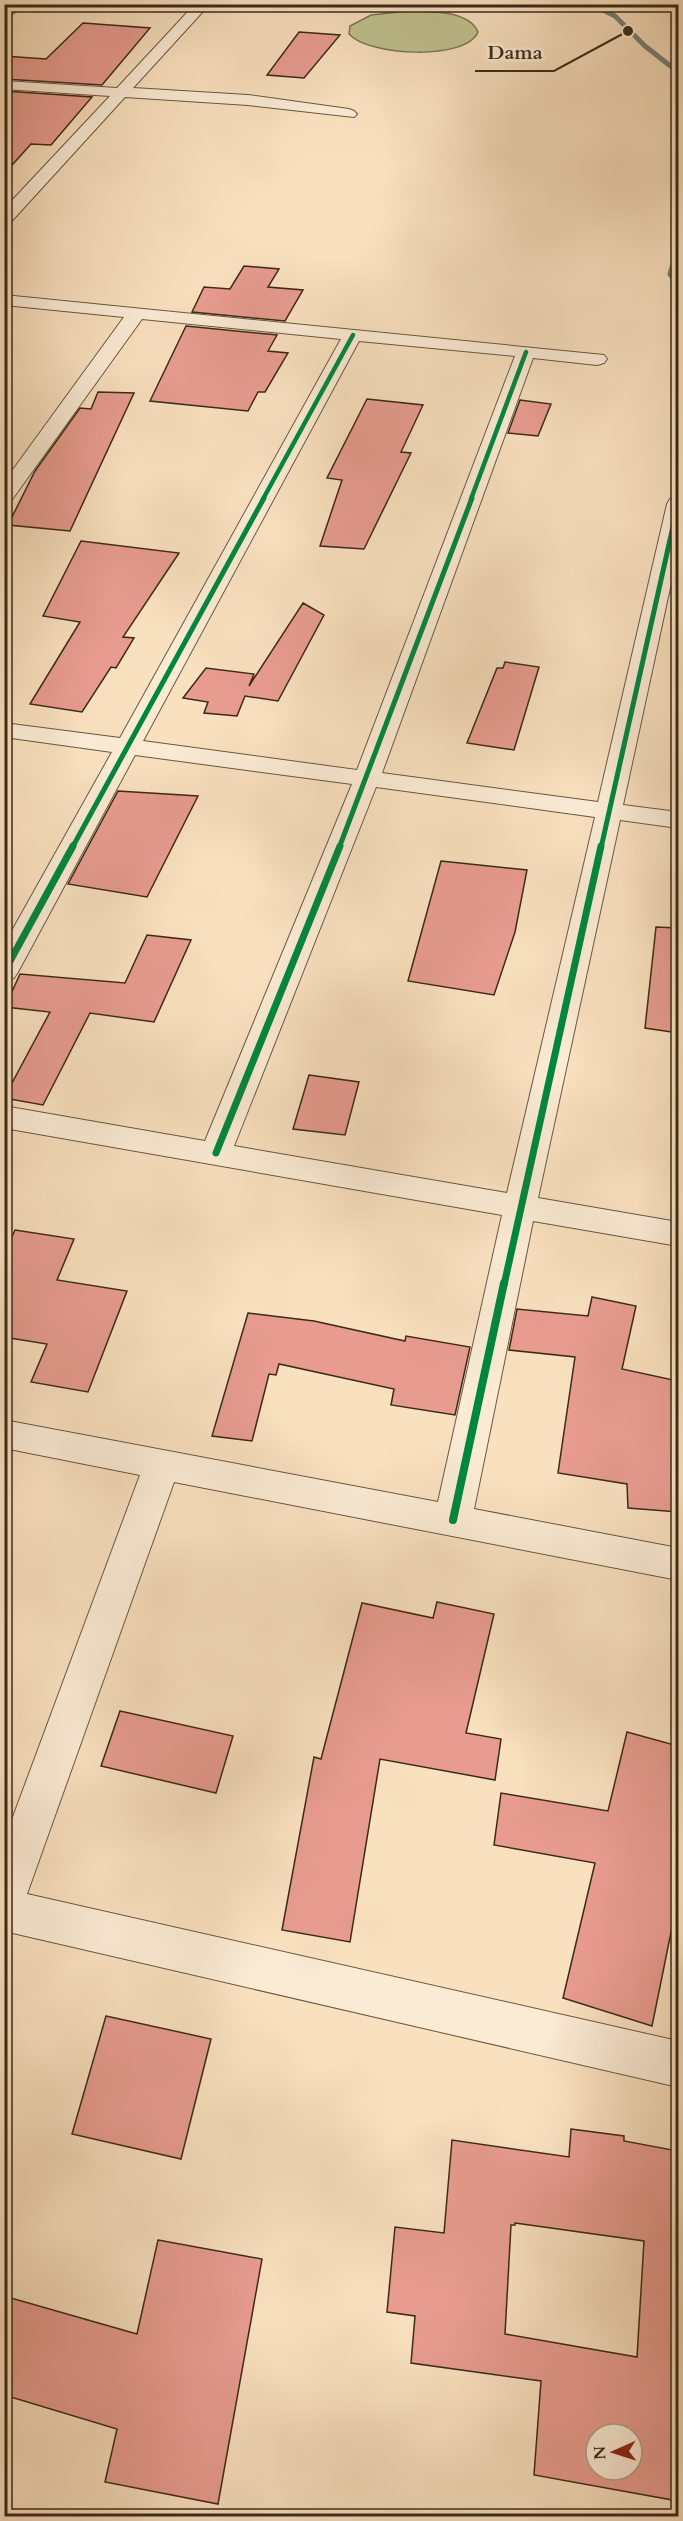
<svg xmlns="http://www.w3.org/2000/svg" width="683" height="2521" viewBox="0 0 683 2521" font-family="Cardo,serif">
<rect width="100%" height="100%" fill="#f9e0bf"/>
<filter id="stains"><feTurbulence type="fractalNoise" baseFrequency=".00333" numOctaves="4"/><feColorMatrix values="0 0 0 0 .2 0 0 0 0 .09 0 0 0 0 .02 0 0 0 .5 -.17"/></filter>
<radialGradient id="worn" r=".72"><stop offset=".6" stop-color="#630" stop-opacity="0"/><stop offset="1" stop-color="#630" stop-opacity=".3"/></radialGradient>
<path fill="#c0c190" stroke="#7e7654" stroke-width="1.5" d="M408,11C427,11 469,10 478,32C466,61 368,56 349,34L350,26L371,15Z"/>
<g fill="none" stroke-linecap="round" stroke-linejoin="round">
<path stroke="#768277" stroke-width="5" d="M579,4L601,9L615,16L645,46L678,72"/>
<path stroke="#768277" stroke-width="7" d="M678,223L674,225L678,242
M678,252L671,274L678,282"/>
</g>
<path fill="#e89c90" stroke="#3b2a18" stroke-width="1.5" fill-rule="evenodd" d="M83,23L150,28L102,85L4,79V56L46,59Z
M299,32L340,35L304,78L267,75Z
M4,91L92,97L51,145L31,144L4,174Z
M244,266L279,269L268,287L303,290L285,321L192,312L204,287L230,289Z
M186,326L277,335L268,351L288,353L265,392H258L248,411L150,401Z
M98,392L134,393L70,531L8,525L35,471L80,408L91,409Z
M367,399L423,405L401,452L411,453L364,549L320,546L342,480L327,478Z
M520,400L551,404L538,436L508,433Z
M81,541L179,553L123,637L134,638L116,668L111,667L82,712L30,704L80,622L43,616Z
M303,603L324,615L278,701L245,696L237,716L204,713L208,702L183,698L206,668L254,674L249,686Z
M505,662L539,667L514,750L467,743L497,668H503Z
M118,791L198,796L147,897L68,884Z
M441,861L527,870L515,932L494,995L408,981Z
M656,927L678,928V1033L645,1028Z
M147,935L191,940L154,1022L90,1013L43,1105L4,1098L50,1012L5,1007L20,974L125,983Z
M309,1075L359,1082L345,1135L293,1129Z
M15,1230L74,1239L57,1280L127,1291L88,1392L31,1382L47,1344L4,1337V1254Z
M592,1297L636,1306L622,1369L678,1381V1512L628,1508L627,1484L558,1473L575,1357L509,1350L517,1309L588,1316Z
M248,1313L314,1321L405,1341L406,1336L470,1347L455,1415L391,1405L394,1389L279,1364L276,1375L269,1374L252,1441L212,1436Z
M437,1602L494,1614L466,1733L501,1739L495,1780L380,1759L350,1942L282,1930L314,1757L321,1759L362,1603L433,1618Z
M120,1711L233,1736L216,1793L101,1766Z
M627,1732L678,1746V1898L652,2026L563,1998L595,1863L494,1845L501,1793L608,1811Z
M106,2016L211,2039L181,2159L72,2134Z
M571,2129L624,2136V2141L678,2151V2501L534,2475L541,2381L411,2363L415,2316L387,2312L395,2227L444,2233L452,2140L569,2157ZM515,2223L644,2241L637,2357L505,2334L511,2225H515ZM596,2434H632V2470H596Z
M158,2240L262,2259L218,2504L105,2482L117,2429L4,2395V2296L137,2334Z"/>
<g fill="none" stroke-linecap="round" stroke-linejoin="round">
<g stroke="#6a5842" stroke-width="2">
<path id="minor" d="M10,4H25L4,21V9Z
M195,4L207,7L133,88L248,95L349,109L354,111L357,114L354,117L248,105L125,97L10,223L4,224V209L110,96L4,89V81L117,88Z
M4,295L604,355L607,359L604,363L597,365L533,358L382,773L598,802L667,504L670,499L678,498V551L623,805L678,812V828L620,820L538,1198L678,1222V1246L533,1221L474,1509L678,1548V1580L174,1482L27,1894L678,2041V2087L4,1931V1841L140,1475L4,1448V1420L438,1502L502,1215L4,1128V1106L205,1141L352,784L135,755L18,972L14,978L4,981V945L112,752L4,737V723L120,738L341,339L142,319L11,501L4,503V482L124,317L4,305ZM359,341L515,356L357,770L143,741ZM376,787L595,817L507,1193L234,1146Z"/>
</g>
<use href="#minor" fill="#fbebd5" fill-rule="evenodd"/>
<g stroke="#fbebd5" stroke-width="7">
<path id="cycleway-far3" d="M263,499L353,335
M471,499L526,352"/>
</g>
<g stroke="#fbebd5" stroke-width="8">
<path id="cycleway-far2" d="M72,848L264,498
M339,848L472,498
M601,848L678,504"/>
</g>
<g stroke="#fbebd5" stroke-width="10">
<path id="cycleway-far1" d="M4,972L73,846
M216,1153L340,846
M504,1285L601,846"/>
</g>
<g stroke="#fbebd5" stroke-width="12">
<path id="cycleway" d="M453,1520L504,1283"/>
</g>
<use href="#cycleway-far3" stroke="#00873e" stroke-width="4.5"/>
<use href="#cycleway-far2" stroke="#00873e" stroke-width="5"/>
<use href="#cycleway-far1" stroke="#00873e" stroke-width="7"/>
<use href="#cycleway" stroke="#00873e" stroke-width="8"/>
</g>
<path fill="none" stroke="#3b2a18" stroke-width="2" d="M628 31L554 71H475"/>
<circle fill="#3b2a18" stroke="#fbebd5" stroke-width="2" cx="628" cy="31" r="6"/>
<g font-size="20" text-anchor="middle" font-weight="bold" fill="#3b2a18" stroke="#fbebd5" stroke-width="6" stroke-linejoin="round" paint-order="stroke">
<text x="515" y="59">Dama</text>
</g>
<rect width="683" height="2521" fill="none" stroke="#f9e0bf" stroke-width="24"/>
<rect x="6" y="6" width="671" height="2509" fill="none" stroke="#3b2a18" stroke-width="3"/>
<rect x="12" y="12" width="659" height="2497" fill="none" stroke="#3b2a18" stroke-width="1.5"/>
<g transform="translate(614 2452) rotate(267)"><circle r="28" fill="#fbebd5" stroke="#ae9e89" stroke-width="1.5"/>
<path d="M0-4.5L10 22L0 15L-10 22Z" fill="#8f2418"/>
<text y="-9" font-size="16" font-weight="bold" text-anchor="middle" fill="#3b2a18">N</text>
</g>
<rect width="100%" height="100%" filter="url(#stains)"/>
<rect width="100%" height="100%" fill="url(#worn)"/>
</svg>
